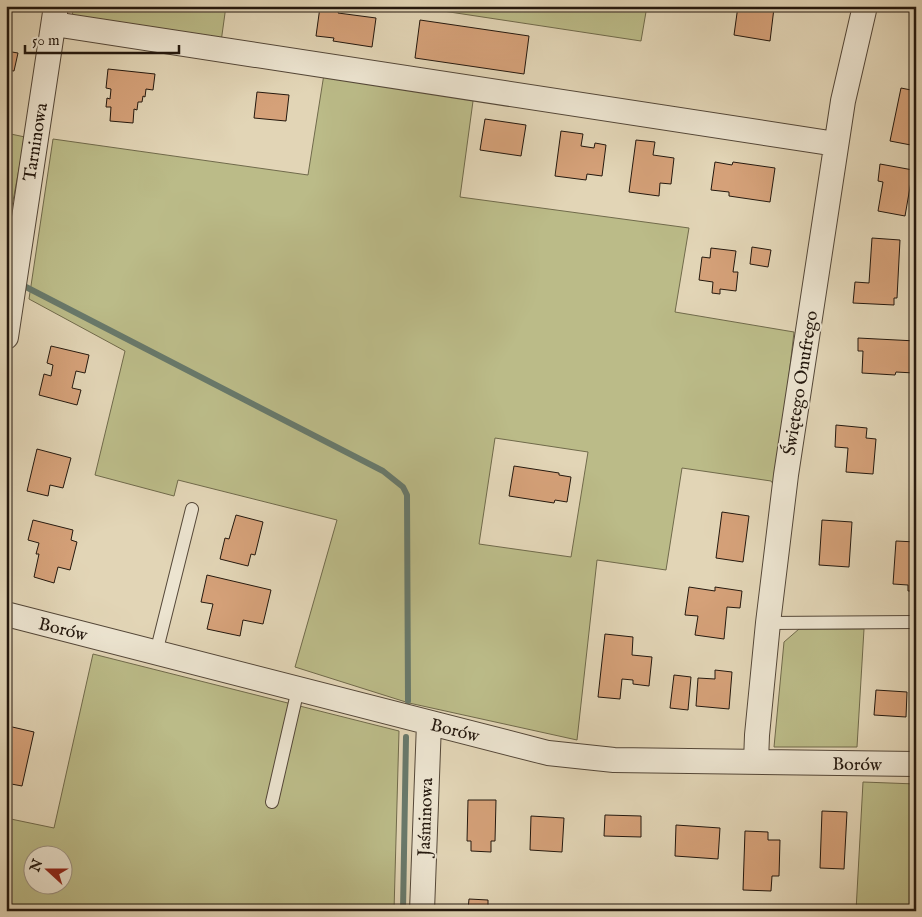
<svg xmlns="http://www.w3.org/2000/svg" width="922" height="917" viewBox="0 0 922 917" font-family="'IM FELL English',serif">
<rect width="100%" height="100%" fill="#e2d5b6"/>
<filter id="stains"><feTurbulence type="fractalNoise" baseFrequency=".004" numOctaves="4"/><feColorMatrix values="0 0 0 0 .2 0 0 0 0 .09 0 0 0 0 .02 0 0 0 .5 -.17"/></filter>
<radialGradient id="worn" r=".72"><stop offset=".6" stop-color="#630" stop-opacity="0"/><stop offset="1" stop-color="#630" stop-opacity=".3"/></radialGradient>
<path fill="#bb8" stroke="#706a4b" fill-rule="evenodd" d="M74,6H226L221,42L476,79L460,197L689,228L675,312L794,332L776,488L771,481L682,468L666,570L597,560L577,740L409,703L295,667L337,520L178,480L174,496L95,475L125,351L29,299L53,139L308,175L324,74L72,16ZM495,438L588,452L571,557L479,544Z
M410,6H647L641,41Z
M6,133L25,137L6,238Z
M799,629H864L857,747H774L784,642Z
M93,654L399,731L394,911H6V818L54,828ZM32,854H62V884H32Z
M863,782L916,784V911H856Z"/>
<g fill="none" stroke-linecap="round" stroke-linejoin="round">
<path stroke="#68796b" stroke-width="6" d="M26,287L383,471L403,487L407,495L408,701
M403,911L406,737"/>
</g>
<path fill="#d5a179" stroke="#24180e" d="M738,6H761L774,8L770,41L734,35Z
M320,7L339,10L338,13L376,18L372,47L333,41L334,38L316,36Z
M420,20L529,36L524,74L415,58Z
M6,51L18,53L14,71L6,70Z
M108,69L155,74L153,90L146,89L145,97L143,96L142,102H138L137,110L134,109L133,123L110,121L111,107H106L107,98L110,99L111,89L106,88Z
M901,88L916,91V146L890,141Z
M257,92L289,95L286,121L254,118Z
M485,119L526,125L521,156L480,150Z
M561,131L583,134L581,146L594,148L595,143L606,145L602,176L587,174L586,180L555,176Z
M636,140L655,142L653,155L674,158L671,184L660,183L659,196L629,192Z
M715,162L732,165L733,162L775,168L770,202L729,196V192L711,190Z
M880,164L913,170L905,216L878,211L883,182L878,181Z
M872,238L900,240L897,298H894V305L853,303L855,282L869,283Z
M752,247L771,250L768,267L750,264Z
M711,248L736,251L733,272H738L736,291L720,289V294L712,293L713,282L699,280L702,257L710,258Z
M858,338L916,341L914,373L896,372L895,375L862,373L863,351H858Z
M51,346L89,355L85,373L76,371L72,388L81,390L77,405L39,395L44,374L51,376L53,365L47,363Z
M836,425L867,428L866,438L876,439L873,474L846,472L848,448L835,447Z
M37,449L71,458L63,488L50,485L48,496L27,491Z
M514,466L559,473V475L571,477L567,502L555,500L554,503L509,496Z
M722,512L749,516L743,562L716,558Z
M236,515L263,522L255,555L251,554L248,566L220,559L225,538L229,539Z
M33,520L73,530L71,540L77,542L70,570L58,567L54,583L34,577L39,554H36L39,543L28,540Z
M822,520L852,522L849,567L819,565Z
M896,541L916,542V591H908V585L893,584Z
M207,575L271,590L263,624L243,620L240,636L207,629L213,604L201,602Z
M689,587L715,591V587L742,591L740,608L727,607L724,639L695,635L698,616L685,615Z
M605,634L633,637L632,655L652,657L649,686L633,684V680L622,679L620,699L598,697Z
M715,670L732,672L729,709L696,706L698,678L715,679Z
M674,675L691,677L688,710L670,708Z
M876,690L907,692L906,717L874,715Z
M8,726L34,732L22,786L6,783Z
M468,800H496L495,841H491V852L471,851V841H467Z
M822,811L847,812L844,869L820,868Z
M605,815L641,816V837L604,836Z
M531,816L564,818L562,852L530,850Z
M676,825L720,828L718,859L675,856Z
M745,831L768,832V840H780L779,876H772L771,891L743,890Z
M469,899L488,900V911H464L468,910Z"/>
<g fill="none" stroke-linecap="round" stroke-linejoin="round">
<g stroke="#544738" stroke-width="14">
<path id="lane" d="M768,623L916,622
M156,653L192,509
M272,802L298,689"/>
</g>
<g stroke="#544738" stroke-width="26">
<path id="street" d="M54,24L836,144
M6,337L56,6
M6,614L548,753L614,760L916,764
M756,762L757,735L768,623L786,475L843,101L865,6
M422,911L429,723"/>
</g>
<use href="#lane" stroke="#ece4d0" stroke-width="12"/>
<use href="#street" stroke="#ece4d0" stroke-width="24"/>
</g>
<g text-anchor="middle" stroke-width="4" stroke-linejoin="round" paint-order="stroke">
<g font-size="18" fill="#24180e" stroke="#ece4d0">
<text transform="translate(35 142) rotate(-81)" y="6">Tarninowa</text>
<text transform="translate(800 383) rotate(-81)" y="6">Świętego Onufrego</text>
<text transform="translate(63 629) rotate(14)" y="6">Borów</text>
<text transform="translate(455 730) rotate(14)" y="6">Borów</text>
<text transform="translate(857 764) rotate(1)" y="6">Borów</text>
<text transform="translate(425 817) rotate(-88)" y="6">Jaśminowa</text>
</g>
</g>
<rect width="922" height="917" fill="none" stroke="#e2d5b6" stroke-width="25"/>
<rect x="8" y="8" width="907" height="902" fill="none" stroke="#24180e" stroke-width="2.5"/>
<rect x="12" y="12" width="897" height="892" fill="none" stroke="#24180e"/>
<g transform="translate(48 870) rotate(291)"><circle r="24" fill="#ece4d0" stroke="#9c9282"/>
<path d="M0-4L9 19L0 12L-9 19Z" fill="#8f2418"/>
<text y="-8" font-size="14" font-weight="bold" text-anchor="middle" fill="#24180e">N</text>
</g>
<path d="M25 45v8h154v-8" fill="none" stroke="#24180e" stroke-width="2.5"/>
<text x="32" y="45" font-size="15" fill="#24180e" stroke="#ece4d0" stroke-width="4" paint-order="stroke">50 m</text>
<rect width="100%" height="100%" filter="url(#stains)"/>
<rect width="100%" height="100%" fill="url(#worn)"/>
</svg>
